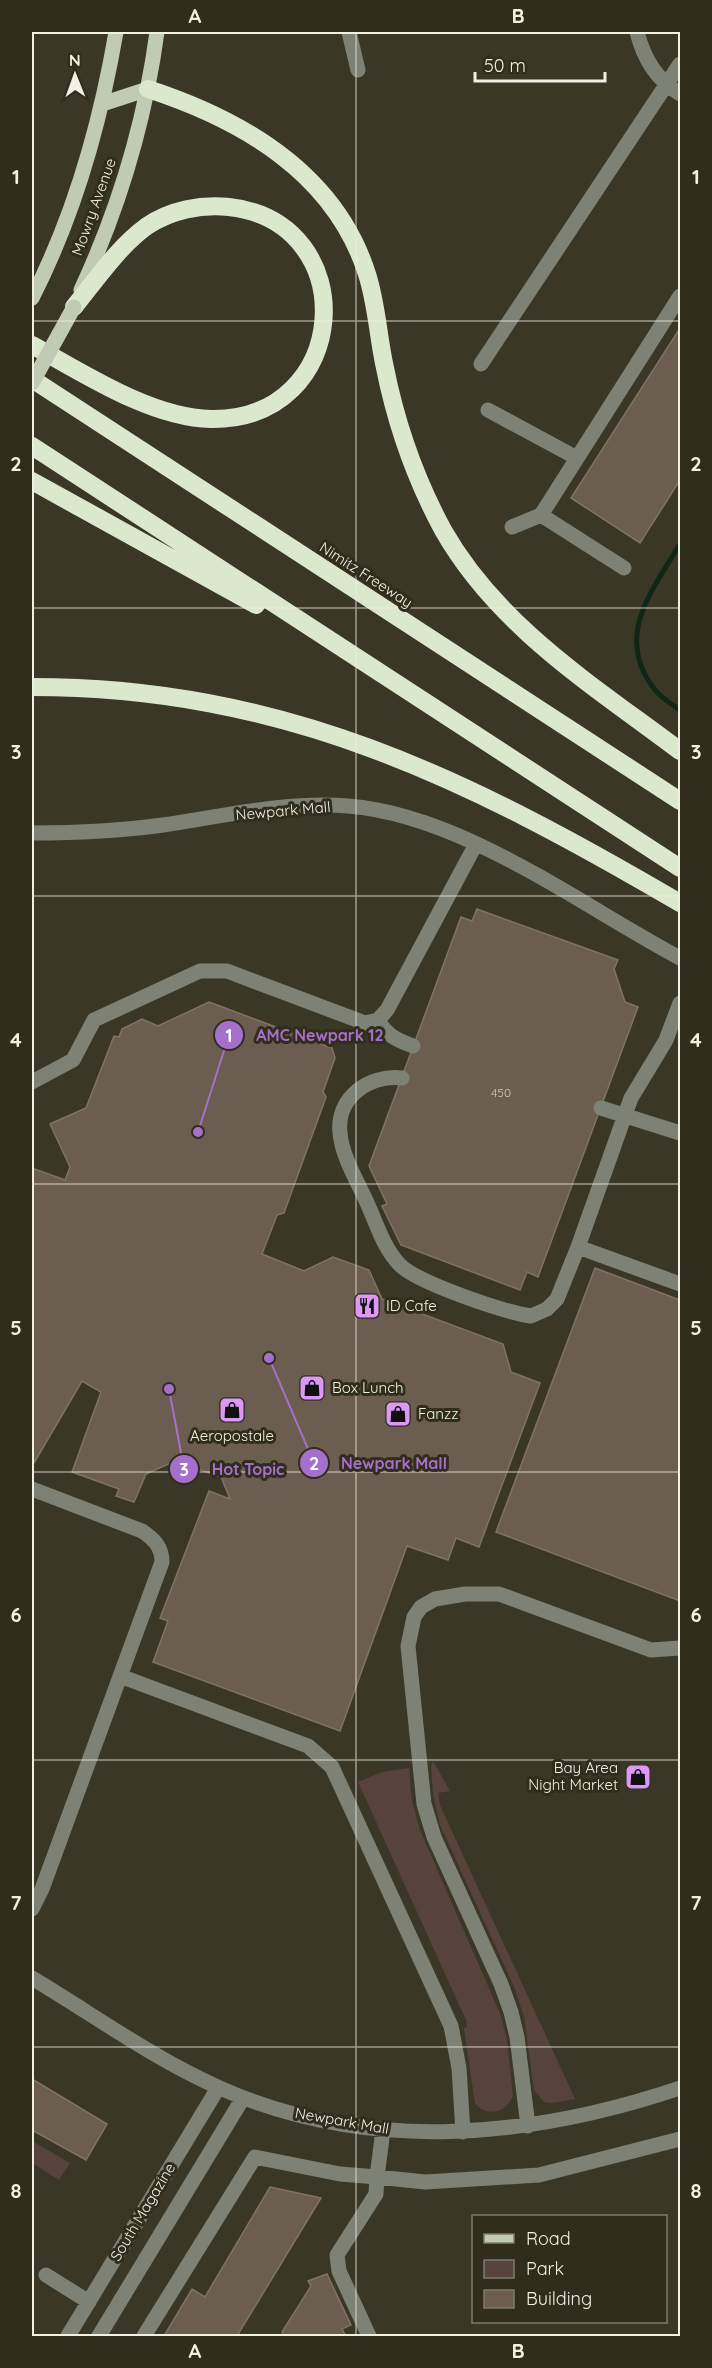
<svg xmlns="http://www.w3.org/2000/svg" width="712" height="2368" viewBox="0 0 712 2368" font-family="Quicksand,sans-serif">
<rect width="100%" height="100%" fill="#3b3727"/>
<path fill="#56433c" d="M433,1761L450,1791L438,1793L440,1805L575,2099L552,2103L544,2102L534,2090L524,2017L515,1989L440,1825L433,1794L431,1766Z
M409,1768L412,1801L420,1830L501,2016L507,2040L513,2096C505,2113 489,2117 475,2104L464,2028L467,2027L466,2020L358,1782L382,1772Z
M34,2142L70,2163L59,2180L32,2163Z"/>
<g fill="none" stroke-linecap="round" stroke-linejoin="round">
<path stroke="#102717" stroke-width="5" d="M680,544C652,591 613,637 655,690C661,698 672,704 680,710"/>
</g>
<path fill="#6b5d4f" stroke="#817364" stroke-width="1.5" d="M680,328V480L640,543L571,498Z
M477,909L618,960L614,969L625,1002L638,1007L538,1277L527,1272L520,1290L401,1245L382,1206L387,1204L369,1166L461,917L472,921Z
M209,1002L332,1048L335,1058L323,1092L326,1097L284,1213L277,1215L262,1254L304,1271L333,1257L369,1270L382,1299L503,1344L511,1372L540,1383L479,1547L456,1538L448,1560L407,1546L340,1731L153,1662L168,1621L160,1618L209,1491L230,1499L221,1477L175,1461L146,1474L134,1502L116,1496L119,1489L72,1472L101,1392L82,1381L34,1463L32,1462V1168L65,1180L70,1167L50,1124L86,1108L114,1036L119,1037L122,1029L142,1019L158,1026Z
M595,1268L680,1300V1601L496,1532Z
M32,2079L107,2124L86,2160L32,2130Z
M270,2187L321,2198L237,2336H164L192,2289L205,2297Z
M327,2274L351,2325L342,2329L346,2336H284L282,2332L311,2286L308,2281Z"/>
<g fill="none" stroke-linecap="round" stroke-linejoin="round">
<path stroke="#7d8176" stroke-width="15" d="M349,32L358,70
M637,32C644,59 656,79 680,94
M481,364L680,64
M488,410L577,458
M541,515L624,568
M512,527L541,515L680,296
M32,833C76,833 119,831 163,825C224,816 287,801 348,806C463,815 580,905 680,958
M378,1020C387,1036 397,1040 413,1046
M402,1078C370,1074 336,1097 340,1133C342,1157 358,1182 368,1205C377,1225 384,1249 400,1265C418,1283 504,1312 531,1316L547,1309L557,1299L578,1247L631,1098L666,1040L680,1003
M32,1082L73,1060L94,1020L200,971H227L365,1023L378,1020L387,1010L476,844
M601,1108L680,1133
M578,1247L680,1284
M32,1489L142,1531C154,1539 162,1547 162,1562L42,1889L32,1909
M120,1676L308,1746L332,1767L451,2026L459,2068L463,2132
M32,1978C94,2015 154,2059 220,2088C368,2154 531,2138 680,2088
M528,2126L517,2037L511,2012L501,1984L434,1837L424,1804L408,1646L414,1617L421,1607L435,1599L465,1594H499L651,1650L680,1648
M46,2275L89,2302
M68,2336L218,2088
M99,2336L243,2098
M144,2336L255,2157L340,2174L377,2177L383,2130
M369,2336L339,2271L337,2255L376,2194L377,2177L425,2182L539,2175L680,2139"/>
<path stroke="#c1cbb3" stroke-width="15" d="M102,104L148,89
M81,290C119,208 145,121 157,32
M32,298C75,214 100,125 116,32"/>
<path stroke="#dce8cb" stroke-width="18" d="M148,89C243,120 335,173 367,274C377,305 378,337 385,368C396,423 416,480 443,530C498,627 594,686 680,751
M32,345C83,373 151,418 211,419C352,421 364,222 229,207C201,204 171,210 147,226C118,247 96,280 74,307
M32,379L680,801
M32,446L680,868
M32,481L256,605
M32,687C284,687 468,779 680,903"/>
<path stroke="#c1cbb3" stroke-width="15" d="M32,383L74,307"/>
</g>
<path fill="none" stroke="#f2efe5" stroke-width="1.5" stroke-opacity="0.55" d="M356,32V2336M32,321H680M32,608H680M32,896H680M32,1184H680M32,1472H680M32,1760H680M32,2047H680"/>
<defs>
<g id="restaurant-square" transform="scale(1.35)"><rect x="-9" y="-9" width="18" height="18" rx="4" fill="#db99f5" stroke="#312d1d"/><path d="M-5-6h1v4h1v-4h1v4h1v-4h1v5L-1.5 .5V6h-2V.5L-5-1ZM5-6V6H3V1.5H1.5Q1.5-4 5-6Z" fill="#111"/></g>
<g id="shop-square" transform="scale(1.35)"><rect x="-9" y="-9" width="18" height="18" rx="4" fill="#db99f5" stroke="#312d1d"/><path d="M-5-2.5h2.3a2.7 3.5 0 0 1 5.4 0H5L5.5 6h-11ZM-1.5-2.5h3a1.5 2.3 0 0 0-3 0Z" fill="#111"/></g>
</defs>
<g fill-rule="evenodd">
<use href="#restaurant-square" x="367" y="1306"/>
<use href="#shop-square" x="312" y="1388"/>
<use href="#shop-square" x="232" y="1410"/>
<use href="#shop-square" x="398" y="1414"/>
<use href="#shop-square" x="638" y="1777"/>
</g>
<g text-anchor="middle" stroke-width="6" stroke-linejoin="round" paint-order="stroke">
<g font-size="12" fill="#d0cac0">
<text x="501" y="1097">450</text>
</g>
<g font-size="15" fill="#f2efe5" stroke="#312d1d">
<text transform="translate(94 207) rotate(-70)" y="5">Mowry Avenue</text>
<text transform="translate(366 575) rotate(33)" y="5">Nimitz Freeway</text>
<text transform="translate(283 811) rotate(-5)" y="5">Newpark Mall</text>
<text transform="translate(342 2121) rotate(10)" y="5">Newpark Mall</text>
<text transform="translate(143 2212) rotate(-59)" y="5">South Magazine</text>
</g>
<g font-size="15" fill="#f2efe5" stroke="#312d1d" text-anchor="start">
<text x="386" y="1311">ID Cafe</text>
<text x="332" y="1393">Box Lunch</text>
<text x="418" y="1419">Fanzz</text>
<text x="232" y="1441" text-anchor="middle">Aeropostale</text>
<text x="618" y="1773" text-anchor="end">Bay Area<tspan x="618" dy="17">Night Market</tspan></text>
</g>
</g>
<path fill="none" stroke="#a570cc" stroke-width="2" d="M198 1132L229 1035M269 1358L314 1463M169 1389L184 1469"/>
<g fill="#a570cc" stroke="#312d1d" stroke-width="2">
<circle cx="198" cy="1132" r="6"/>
<circle cx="269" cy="1358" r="6"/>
<circle cx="169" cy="1389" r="6"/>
<circle cx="229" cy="1035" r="15"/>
<circle cx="314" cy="1463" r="15"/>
<circle cx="184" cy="1469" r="15"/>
</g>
<g font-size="18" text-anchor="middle" font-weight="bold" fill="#fff">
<text x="229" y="1042">1</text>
<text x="314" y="1470">2</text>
<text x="184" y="1476">3</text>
</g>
<g font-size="16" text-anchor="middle" font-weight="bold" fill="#a570cc" stroke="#312d1d" stroke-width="6" stroke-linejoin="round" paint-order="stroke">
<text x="320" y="1041">AMC Newpark 12</text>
<text x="394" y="1469">Newpark Mall</text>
<text x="248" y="1475">Hot Topic</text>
</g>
<rect width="712" height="2368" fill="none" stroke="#312d1d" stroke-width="66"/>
<rect x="472" y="2215" width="195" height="108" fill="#312d1d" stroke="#7e7b6d" stroke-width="1.5"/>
<rect x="484" y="2234" width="30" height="9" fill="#c1cbb3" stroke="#7e7b6d" stroke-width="1.5"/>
<text x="526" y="2245" font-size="18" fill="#f2efe5">Road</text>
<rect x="484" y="2260" width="30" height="18" fill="#56433c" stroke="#7e7b6d" stroke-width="1.5"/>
<text x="526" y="2275" font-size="18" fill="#f2efe5">Park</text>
<rect x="484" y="2290" width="30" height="18" fill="#6b5d4f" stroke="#7e7b6d" stroke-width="1.5"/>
<text x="526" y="2305" font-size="18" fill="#f2efe5">Building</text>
<g transform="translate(75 75) rotate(359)" stroke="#312d1d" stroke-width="4.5" paint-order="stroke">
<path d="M0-4.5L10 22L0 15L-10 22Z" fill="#f2efe5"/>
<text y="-9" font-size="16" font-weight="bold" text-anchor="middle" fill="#f2efe5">N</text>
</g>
<path d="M475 72v9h130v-9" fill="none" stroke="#f2efe5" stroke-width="3"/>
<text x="484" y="72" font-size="18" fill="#f2efe5" stroke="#312d1d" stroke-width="4.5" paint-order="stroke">50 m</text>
<rect x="33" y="33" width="646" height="2302" fill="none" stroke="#f2efe5" stroke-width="2"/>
<g font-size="20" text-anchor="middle" font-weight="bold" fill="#f2efe5">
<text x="195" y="23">A</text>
<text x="518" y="23">B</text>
<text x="16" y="184">1</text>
<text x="696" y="184">1</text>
<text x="16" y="471">2</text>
<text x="696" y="471">2</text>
<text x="16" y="759">3</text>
<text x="696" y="759">3</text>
<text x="16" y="1047">4</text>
<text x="696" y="1047">4</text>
<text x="16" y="1335">5</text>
<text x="696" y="1335">5</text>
<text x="16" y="1622">6</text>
<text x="696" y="1622">6</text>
<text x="16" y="1910">7</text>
<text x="696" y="1910">7</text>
<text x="16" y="2198">8</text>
<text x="696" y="2198">8</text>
<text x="195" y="2358">A</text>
<text x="518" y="2358">B</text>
</g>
</svg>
